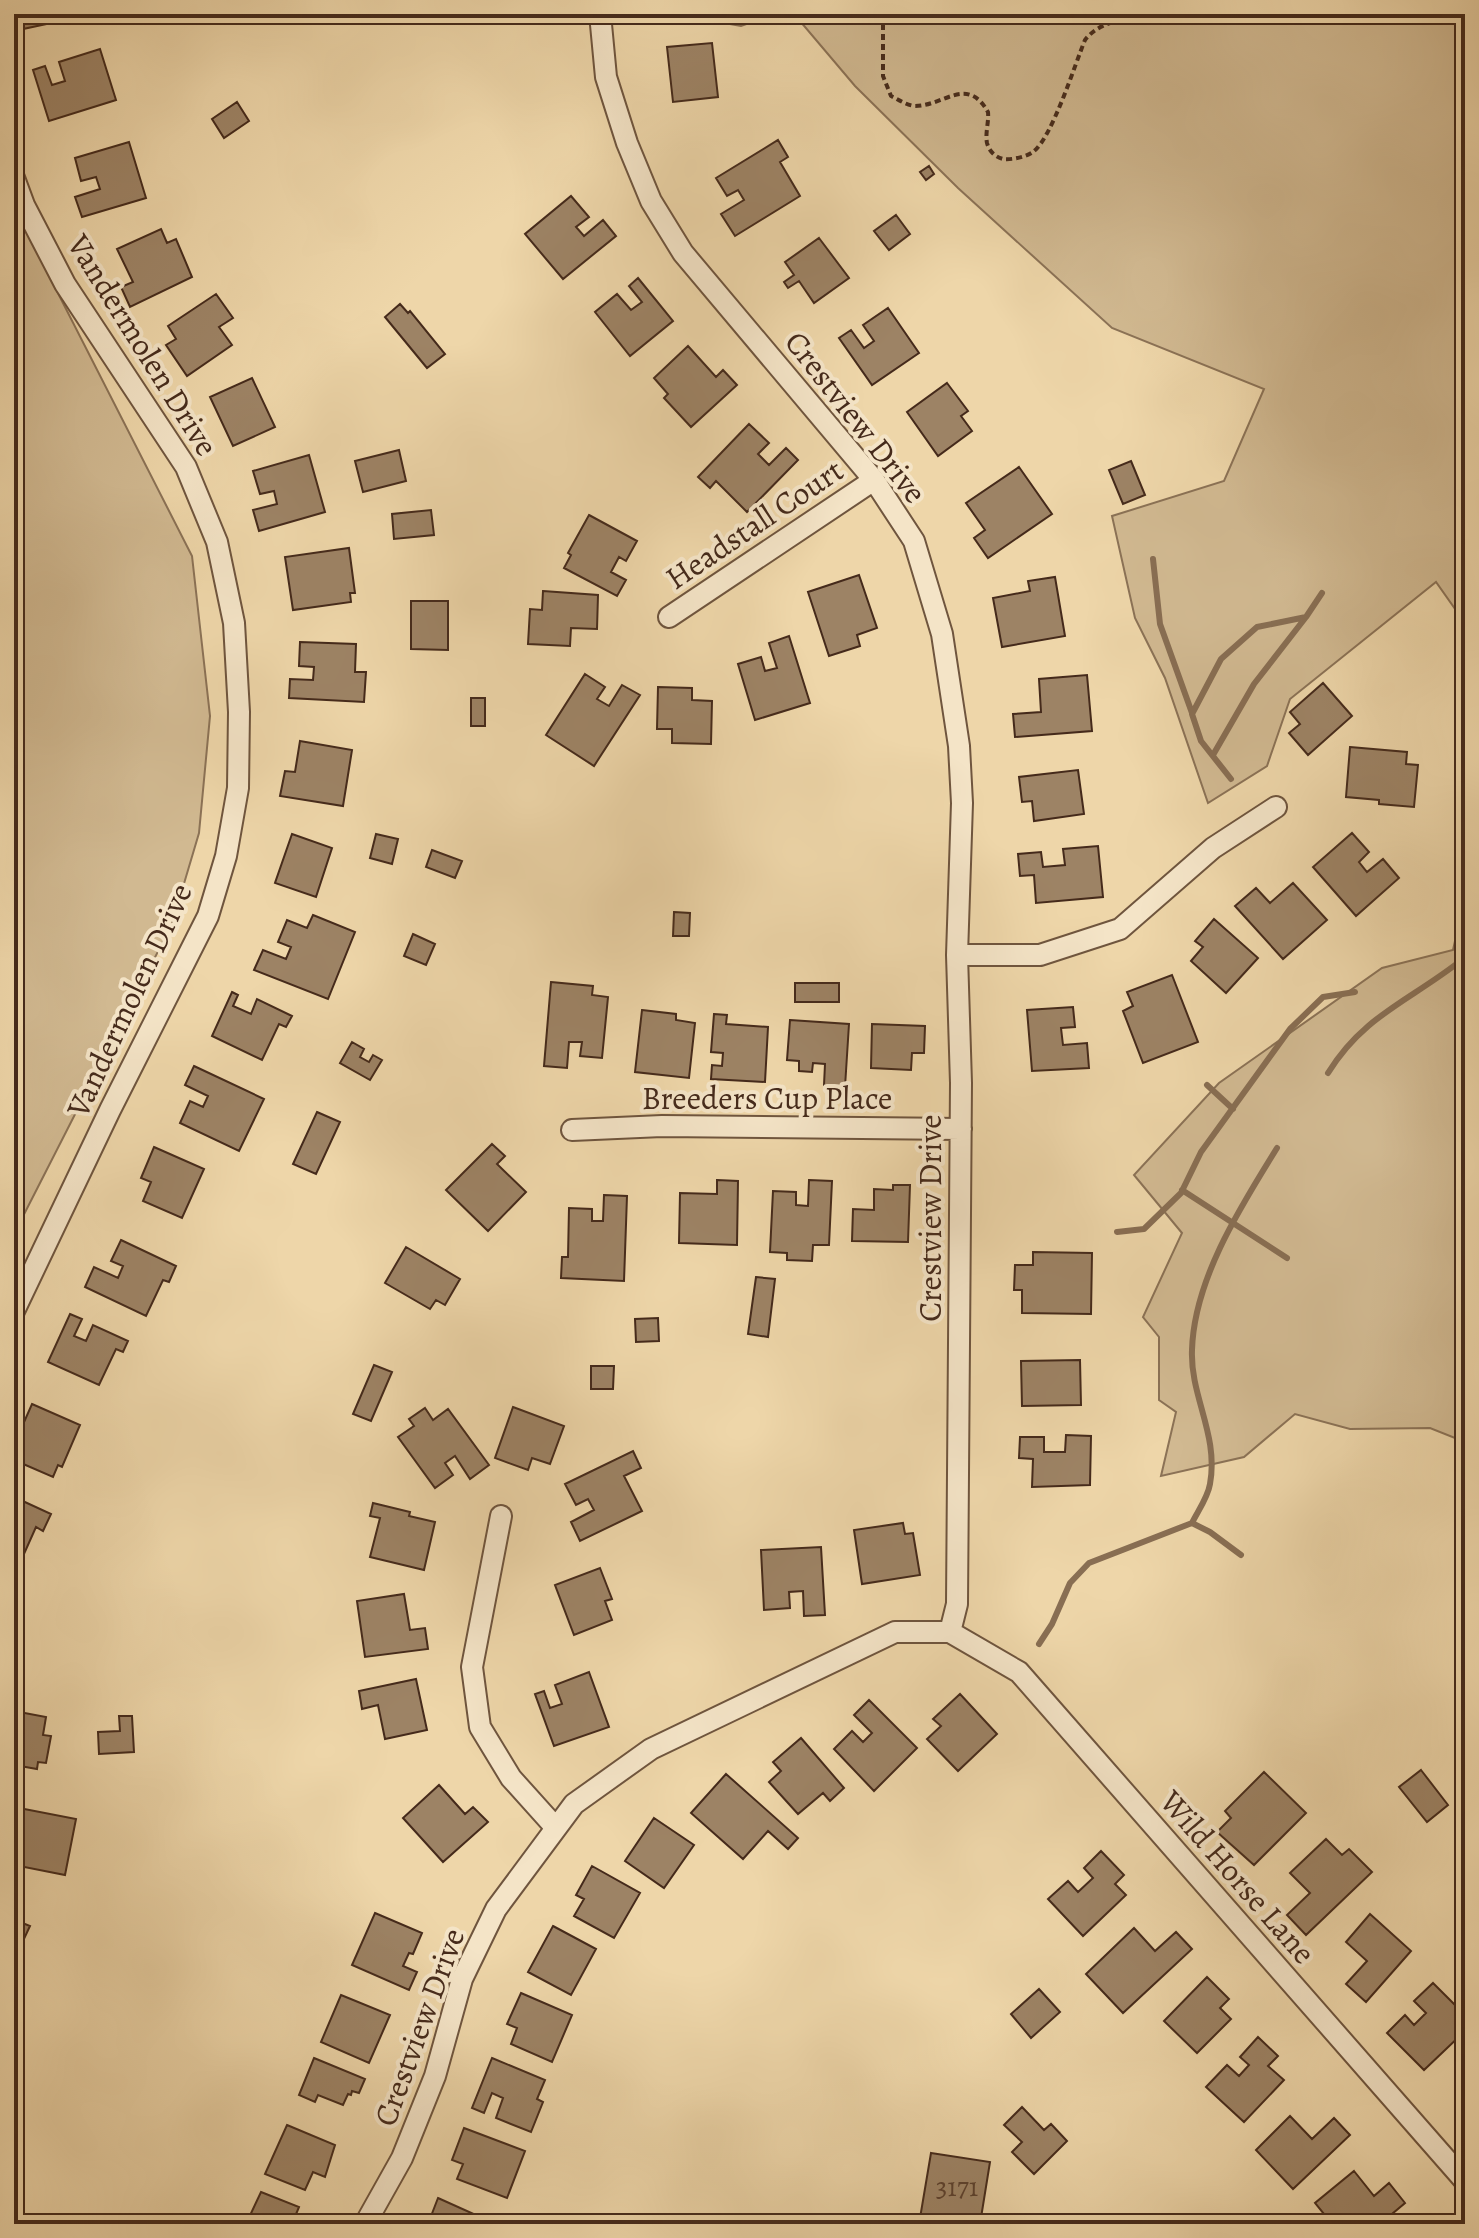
<svg xmlns="http://www.w3.org/2000/svg" width="1479" height="2238" viewBox="0 0 1479 2238" font-family="Alegreya,serif">
<rect width="100%" height="100%" fill="#eed6a9"/>
<filter id="stains"><feTurbulence type="fractalNoise" baseFrequency=".0025" numOctaves="4"/><feColorMatrix values="0 0 0 0 .2 0 0 0 0 .09 0 0 0 0 .02 0 0 0 .5 -.17"/></filter>
<radialGradient id="worn" r=".72"><stop offset=".6" stop-color="#630" stop-opacity="0"/><stop offset="1" stop-color="#630" stop-opacity=".3"/></radialGradient>
<path fill="#d1b991" stroke="#8b7256" stroke-width="2" d="M673,14H775L741,26Z
M794,14H1465V623L1436,582L1290,699L1267,766L1208,803L1165,678L1135,618L1112,516L1224,481L1264,389L1112,328L958,188L855,86Z
M14,207L192,556L210,716L199,833L172,924L14,1234Z
M1465,896V1442L1430,1428L1350,1429L1295,1414L1244,1457L1161,1476L1176,1412L1159,1400V1337L1143,1317L1182,1233L1134,1175L1219,1083L1382,968L1453,950Z"/>
<g fill="none" stroke-linecap="round" stroke-linejoin="round">
<path stroke="#886e53" stroke-width="6" d="M1153,559L1160,624L1192,713
M1213,755L1254,684L1306,617
M1231,779L1201,741L1192,714L1221,659L1257,627L1306,617L1322,593
M1328,1073C1363,1016 1409,1001 1459,962
M1207,1085L1233,1109
M1182,1190L1287,1258
M1117,1232L1144,1229L1181,1193L1201,1152L1290,1029L1323,997L1355,992
M1192,1523L1210,1532L1241,1555
M1039,1644L1052,1624L1070,1583L1089,1563L1192,1523C1198,1511 1208,1497 1210,1484C1219,1435 1190,1396 1192,1350C1194,1279 1241,1206 1277,1148"/>
</g>
<path fill="#9d8365" stroke="#452a1b" stroke-width="2" d="M19,14H89V15L23,29Z
M712,43L718,97L673,102L667,47Z
M100,49L116,100L49,121L33,70L45,66L52,85L65,81L59,62Z
M237,102L249,121L224,138L212,119Z
M778,140L788,157L780,162L800,196L735,236L721,214L744,200L738,190L727,196L716,178Z
M129,142L146,198L82,217L75,197L100,189L96,177L81,181L75,158Z
M929,166L934,174L926,180L920,172Z
M571,196L589,217L576,227L584,236L603,220L616,236L563,279L525,234Z
M896,215L910,234L889,250L874,231Z
M161,229L167,243L176,239L192,277L130,307L121,287L133,282L117,249Z
M819,238L849,278L814,303L799,281L788,288L784,282L794,275L785,262Z
M638,278L673,321L630,356L595,312L617,294L631,310L642,302L629,286Z
M216,294L233,318L219,327L232,345L187,376L166,345L176,339L168,326Z
M400,304L408,313L410,311L445,354L427,368L385,317Z
M888,308L919,353L872,385L839,338L851,330L864,348L874,341L863,325Z
M688,346L716,377L723,370L737,385L691,427L664,398L668,394L654,378Z
M252,378L275,427L233,446L210,397Z
M947,383L968,411L961,416L972,431L938,456L907,412Z
M749,424L769,443L758,454L769,465L786,448L798,460L747,512L716,481L710,488L698,477Z
M399,450L406,481L363,492L355,461Z
M309,455L325,512L259,531L253,510L277,504L274,491L260,494L253,471Z
M1131,461L1145,495L1123,504L1109,470Z
M1019,467L1052,514L988,558L974,538L985,530L966,503Z
M431,510L434,535L394,539L392,514Z
M589,515L637,541L626,561L619,557L611,572L626,580L617,596L564,568L571,555L568,553Z
M349,548L355,593H350L351,602L293,610L285,557Z
M859,575L877,628L857,635L860,646L829,656L808,592Z
M1055,577L1065,636L1002,647L993,598L1030,591L1028,581Z
M543,591L598,595L597,629L571,628L570,646L528,644L530,609L542,610Z
M411,601H448V650L411,649Z
M789,636L810,703L755,720L738,664L761,657L765,671L777,668L769,643Z
M300,642L356,644L355,672H366L364,702L289,698L290,679L313,680L314,667L299,666Z
M585,674L605,687L597,699L609,706L622,685L640,695L594,766L546,735Z
M1087,675L1092,731L1015,737L1013,714L1041,712L1039,679Z
M1323,683L1352,716L1308,755L1289,733L1300,724L1290,712Z
M658,687L692,688V700L712,701L711,744L672,743V729H657Z
M471,698H485V726H471Z
M300,741L352,750L343,806L280,796L285,771L295,772Z
M1350,747L1407,752L1406,764L1418,765L1414,807L1379,804V800L1346,797Z
M1078,770L1084,814L1034,821L1032,801L1022,802L1019,777Z
M1352,833L1369,852L1359,862L1367,872L1383,859L1399,878L1356,916L1313,867Z
M292,834L332,848L316,897L275,883Z
M376,834L398,839L392,864L370,858Z
M1098,846L1103,897L1036,903L1034,875L1020,876L1018,854L1041,852L1043,867L1065,865L1063,849Z
M432,850L462,861L455,878L426,867Z
M1293,883L1327,920L1283,959L1235,906L1256,888L1270,903Z
M674,912L690,913L689,936H673Z
M313,915L355,932L328,999L254,970L263,950L286,959L291,947L278,942L287,920L307,928Z
M1214,919L1258,958L1226,993L1191,961L1203,947L1195,941Z
M413,934L435,944L426,965L404,956Z
M1172,975L1198,1042L1143,1063L1123,1011L1133,1006L1127,992Z
M551,982L593,986L592,995L608,997L602,1058L580,1056L582,1042H569L567,1068L544,1066Z
M795,983H839V1002H795Z
M232,992L238,995L233,1006L251,1014L257,999L292,1016L286,1027L279,1024L262,1060L212,1036Z
M1073,1007L1075,1027L1061,1028L1063,1045L1087,1043L1089,1068L1032,1071L1027,1010Z
M642,1010L676,1014V1020L695,1023L689,1078L635,1072Z
M714,1014L727,1015L726,1024L768,1027L765,1082L711,1079L712,1065L722,1066L723,1053L711,1052Z
M790,1020L849,1024L845,1087L824,1085L825,1064L813,1063L812,1072L799,1071V1061L787,1060Z
M872,1024L925,1026L924,1053H912L911,1070L871,1068Z
M352,1042L364,1049L360,1057L369,1062L373,1055L382,1060L370,1080L340,1063Z
M194,1066L264,1099L239,1151L180,1123L190,1101L203,1107L208,1096L185,1085Z
M317,1112L340,1122L316,1174L293,1164Z
M492,1144L505,1156L497,1164L526,1192L488,1231L446,1190Z
M154,1147L204,1169L182,1218L143,1201L151,1182L141,1178Z
M717,1180L738,1181L737,1245L679,1243L680,1193L717,1194Z
M809,1180L832,1181L829,1245H813L812,1261L787,1260V1253L770,1252L773,1191L796,1192V1205L808,1206Z
M893,1185H910L908,1242L852,1241L853,1209L874,1210V1189L893,1190Z
M604,1195L627,1196L624,1281L561,1278L562,1257H568L569,1208L592,1209V1221H603Z
M121,1240L176,1266L169,1282L163,1280L146,1316L85,1287L94,1267L118,1278L123,1266L111,1261Z
M406,1247L460,1279L445,1305L436,1300L430,1309L385,1283Z
M1033,1252L1092,1253L1091,1314L1022,1313V1290H1014L1015,1265H1033Z
M756,1277L775,1279L768,1337L748,1334Z
M70,1314L82,1319L74,1336L86,1341L93,1325L128,1341L123,1352L116,1349L99,1385L48,1362Z
M658,1318L659,1341L636,1342L635,1319Z
M1080,1360L1081,1405L1022,1406L1021,1361Z
M374,1365L392,1372L371,1421L353,1414Z
M591,1366H614L613,1389H591Z
M32,1404L80,1425L62,1467L58,1465L53,1477L14,1460V1436L17,1438Z
M513,1407L564,1426L550,1464L532,1458L528,1470L495,1458Z
M425,1408L433,1420L448,1409L489,1465L470,1479L455,1456L445,1463L453,1475L435,1488L398,1437L414,1426L409,1419Z
M1066,1435L1091,1436L1090,1485L1032,1487L1033,1459L1019,1458L1020,1437H1044V1452H1065Z
M633,1451L641,1468L624,1476L642,1511L580,1541L571,1522L594,1510L588,1499L576,1505L565,1484Z
M14,1497L51,1514L43,1531L36,1527L20,1563L14,1560Z
M373,1503L410,1512L409,1516L435,1522L424,1570L370,1557L380,1518L370,1516Z
M903,1523L905,1534L913,1533L920,1575L862,1584L854,1530Z
M821,1547L825,1615L804,1616L803,1591L789,1592L790,1608L764,1610L761,1550Z
M600,1568L612,1599L605,1601L612,1620L574,1635L555,1585Z
M404,1594L410,1630L425,1628L428,1649L365,1657L357,1601Z
M589,1672L609,1727L554,1746L535,1694L544,1691L550,1708L562,1704L555,1685Z
M416,1679L427,1730L385,1739L378,1705L362,1709L359,1691Z
M960,1694L997,1734L958,1771L927,1739L941,1726L933,1719Z
M869,1700L917,1748L874,1791L834,1749L852,1731L863,1742L872,1733L854,1715Z
M14,1711L46,1717L43,1735L51,1736L46,1763L38,1762L37,1769L14,1765Z
M119,1716H132L134,1752L99,1754L98,1732L120,1731Z
M801,1738L844,1788L830,1801L823,1793L798,1814L769,1782L781,1771L773,1762Z
M1421,1770L1448,1805L1427,1822L1399,1787Z
M1264,1772L1306,1813L1254,1865L1217,1832L1231,1818L1225,1811Z
M726,1774L798,1838L788,1849L768,1831L743,1859L691,1813Z
M439,1785L465,1814L473,1807L488,1822L443,1862L403,1818Z
M14,1807L76,1819L65,1875L14,1865Z
M654,1818L694,1845L664,1888L625,1861Z
M1326,1839L1342,1855L1349,1849L1372,1872L1306,1935L1287,1915L1310,1893L1290,1873Z
M1101,1851L1124,1875L1115,1884L1126,1895L1083,1936L1048,1899L1068,1881L1078,1892L1093,1878L1084,1868Z
M592,1866L640,1893L614,1938L574,1916L584,1899L576,1895Z
M14,1911L23,1915L20,1922L30,1926L16,1956L14,1955Z
M375,1913L422,1933L413,1954L409,1953L403,1966L417,1972L409,1990L352,1965Z
M1370,1914L1411,1951L1366,2002L1346,1984L1367,1961L1346,1942Z
M553,1926L596,1949L571,1995L528,1972Z
M1134,1928L1155,1951L1176,1932L1192,1949L1123,2013L1086,1974Z
M1207,1977L1229,1999L1220,2008L1231,2019L1197,2053L1164,2021Z
M1433,1983L1465,2015V2031L1424,2070L1387,2033L1405,2015L1414,2025L1426,2013L1414,2001Z
M1039,1989L1060,2012L1031,2038L1011,2014Z
M521,1993L572,2015L552,2062L511,2044L517,2028L507,2024Z
M341,1995L390,2015L369,2063L321,2042Z
M1258,2037L1278,2056L1268,2066L1284,2080L1244,2122L1206,2087L1227,2065L1239,2076L1249,2065L1240,2057Z
M314,2058L365,2079L359,2093L352,2091L351,2095L348,2094L343,2105L318,2095L315,2102L299,2095Z
M492,2058L545,2080L537,2099L543,2102L531,2132L496,2118L503,2098L492,2093L484,2113L472,2108Z
M1022,2107L1044,2130L1051,2124L1067,2141L1034,2174L1012,2152L1022,2142L1004,2125Z
M1290,2116L1312,2139L1334,2118L1350,2135L1293,2189L1256,2150Z
M287,2125L335,2145L325,2177L313,2172L305,2190L265,2174Z
M464,2128L525,2151L507,2198L457,2179L463,2164L452,2160Z
M931,2153L990,2162L980,2224H919Z
M1354,2171L1374,2196L1389,2183L1405,2203L1380,2224H1332L1315,2203Z
M261,2192L299,2207L292,2224H246Z
M438,2198L476,2215L473,2224H428Z"/>
<g fill="none" stroke-linecap="round" stroke-linejoin="round">
<g stroke="#6f553e" stroke-width="24">
<path id="minor" d="M14,178L24,205L65,284L186,467L217,542L234,623L239,712L238,788L226,856L208,916L110,1110L14,1311
M669,617L874,480
M957,955H1040L1120,929L1213,848L1276,807
M572,1130L662,1126L961,1129
M501,1516L472,1667L480,1727L511,1778L556,1828
M950,1632L1019,1672L1465,2181
M365,2224L402,2158L435,2076L462,1979L496,1909L574,1804L651,1749L895,1632H950L957,1604L961,1083L957,955L962,803L959,746L942,634L914,541L874,480L683,253L651,201L627,143L606,77L600,14"/>
</g>
<path stroke="#452a1b" stroke-width="4" stroke-dasharray="6 4" stroke-linecap="butt" d="M883,14V76L891,96C899,100 906,105 915,106C944,106 967,75 988,112C989,122 985,133 987,143C989,151 995,157 1003,159C1012,160 1026,157 1033,152C1052,138 1075,64 1085,40C1110,7 1170,23 1207,22C1223,22 1241,19 1257,14
M1441,14L1465,27"/>
<use href="#minor" stroke="#f4e4c7" stroke-width="20"/>
</g>
<g text-anchor="middle" stroke-width="8" stroke-linejoin="round" paint-order="stroke">
<g font-size="28" fill="#5b402e">
<text x="957" y="2196">3171</text>
</g>
<g font-size="32" fill="#452a1b" stroke="#f4e4c7">
<text transform="translate(143 345) rotate(58)" y="11">Vandermolen Drive</text>
<text transform="translate(856 417) rotate(52)" y="11">Crestview Drive</text>
<text transform="translate(754 524) rotate(-34)" y="11">Headstall Court</text>
<text transform="translate(129 1000) rotate(-65)" y="11">Vandermolen Drive</text>
<text x="767" y="1109">Breeders Cup Place</text>
<text transform="translate(930 1218) rotate(-90)" y="11">Crestview Drive</text>
<text transform="translate(1238 1877) rotate(49)" y="11">Wild Horse Lane</text>
<text transform="translate(419 2027) rotate(-70)" y="11">Crestview Drive</text>
</g>
</g>
<rect width="1479" height="2238" fill="none" stroke="#eed6a9" stroke-width="48"/>
<rect x="16" y="16" width="1447" height="2206" fill="none" stroke="#452a1b" stroke-width="4"/>
<rect x="24" y="24" width="1431" height="2190" fill="none" stroke="#452a1b" stroke-width="2"/>
<rect width="100%" height="100%" filter="url(#stains)"/>
<rect width="100%" height="100%" fill="url(#worn)"/>
</svg>
